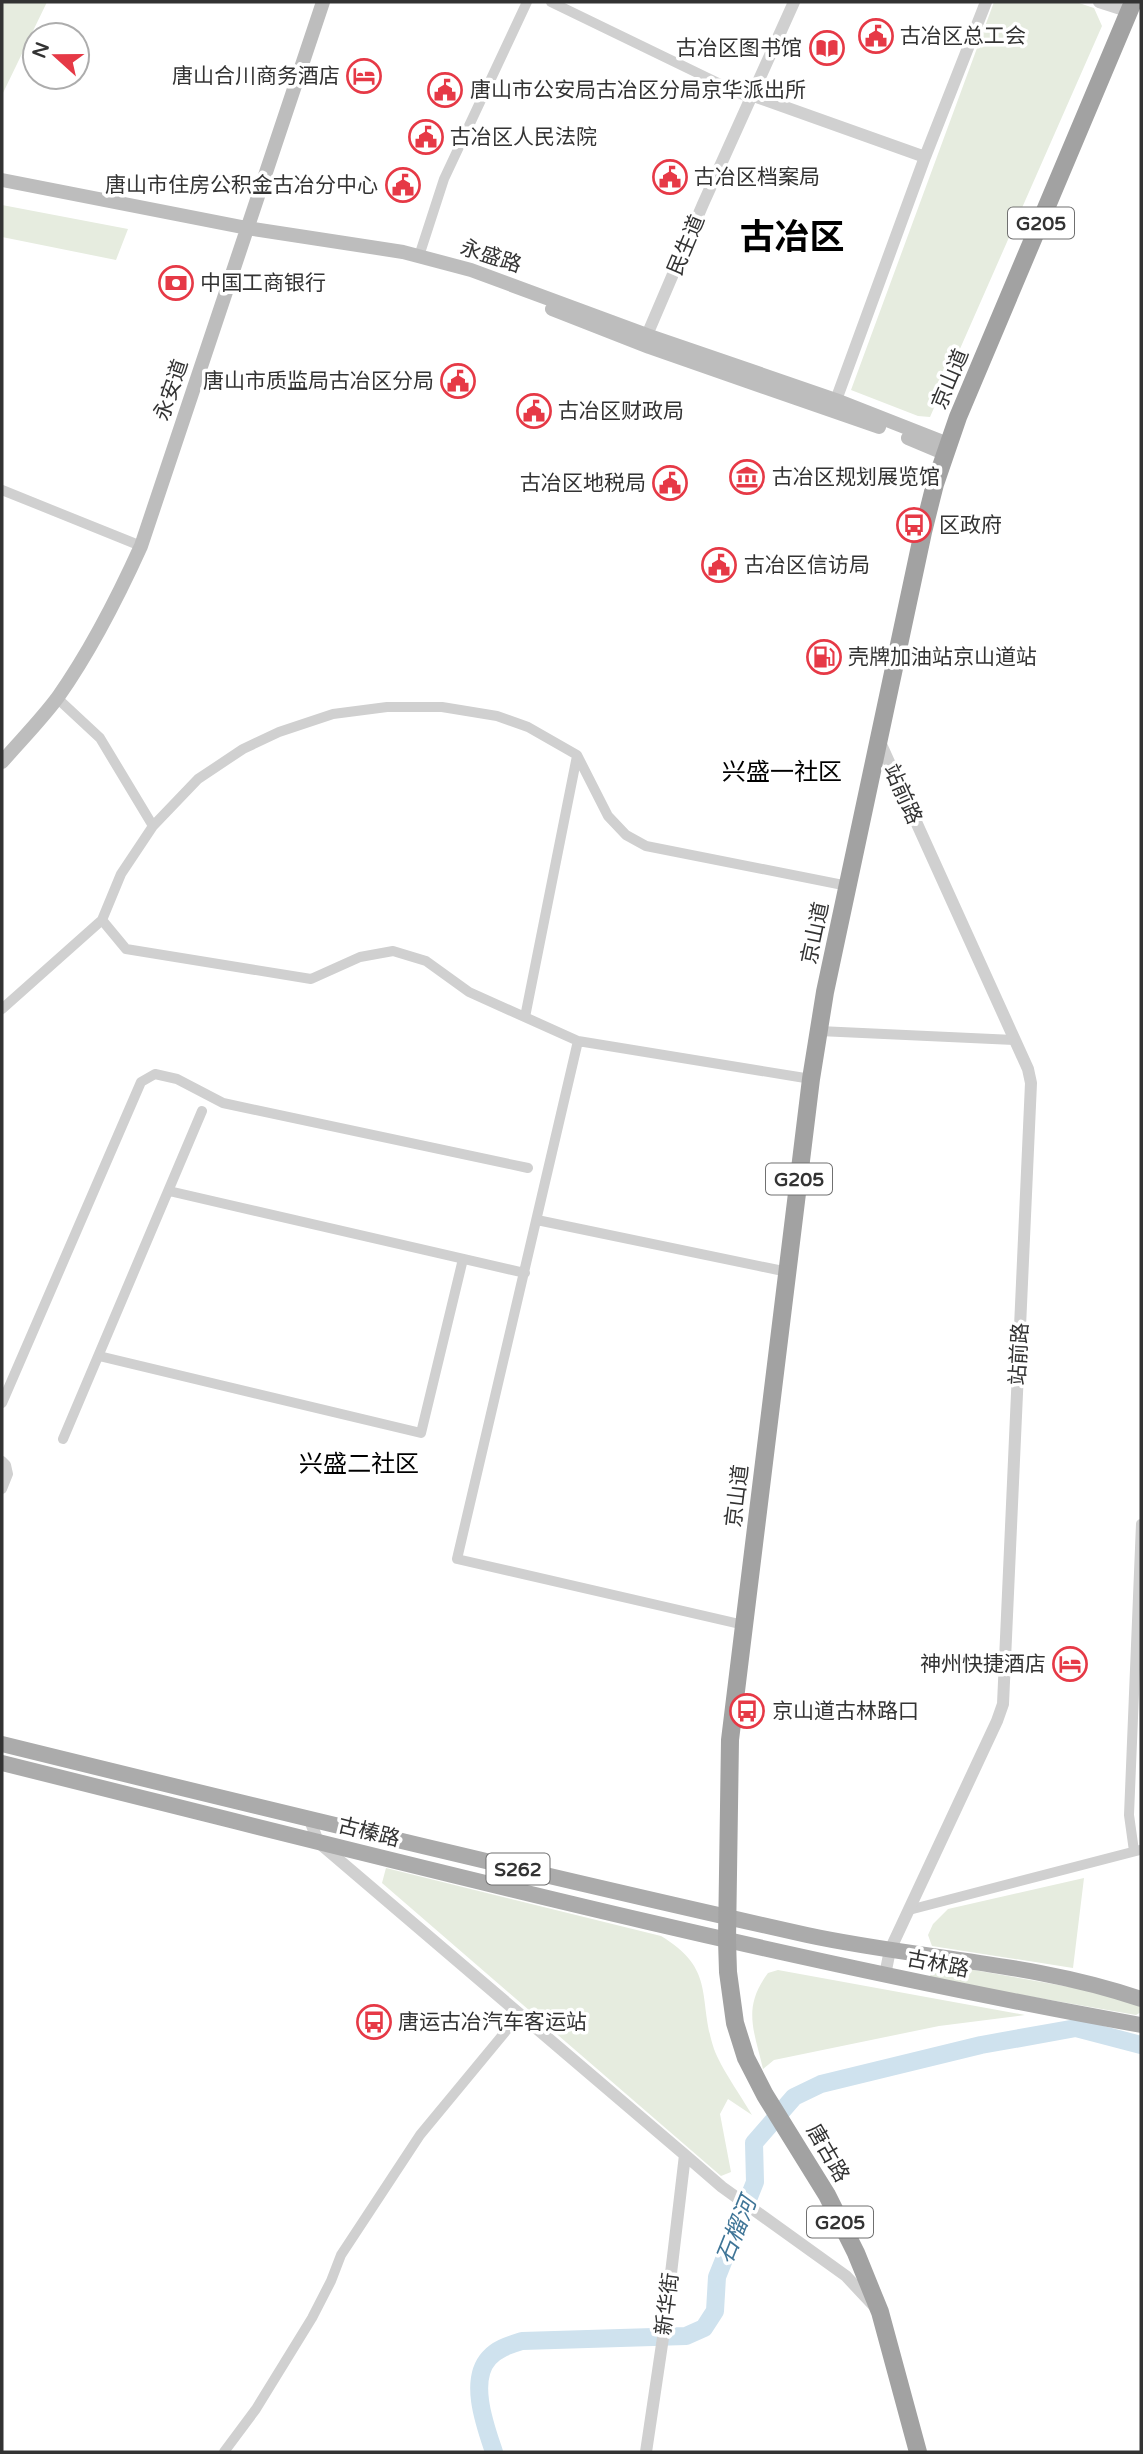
<svg xmlns="http://www.w3.org/2000/svg" width="1143" height="2454" viewBox="0 0 1143 2454" font-family="'Varela Round','Noto Sans SC',sans-serif">
<rect width="100%" height="100%" fill="#fff"/>
<path fill="#e6ecdf" d="M2,2H47L2,95Z
M994,2H1076L1094,8L1102,26L930,417L918,416L851,390Z
M2,205L128,229L116,260L2,237Z
M386,1868L661,1936C717,1970 697,1998 714,2049C721,2068 741,2096 752,2115L728,2099L720,2114L731,2172L721,2176L382,1883Z
M1084,1878L1073,1968L932,1946L928,1935L933,1924L948,1909Z
M932,1964H940L1081,1989L1140,2005L1141,2012L1136,2015L937,1980L930,1977Z
M778,1970L1025,2015L939,2026L774,2060L763,2069C754,2030 742,2008 768,1973Z"/>
<g fill="none" stroke-linecap="round" stroke-linejoin="round">
<path stroke="#cfe2ee" stroke-width="18" d="M494,2452C486,2428 468,2381 489,2358C498,2348 510,2345 522,2341L686,2336L704,2328L715,2311L717,2277L755,2182L754,2143L794,2097L821,2084L981,2045L1076,2028L1141,2045"/>
<path stroke="#d0d0d0" stroke-width="10" d="M551,2L745,96L751,95
M419,256L444,179L527,2
M2,490L141,546
M57,698L100,738L153,826
M102,920L126,949L311,979L360,957L393,951L426,961L469,992L578,1041L811,1079
M2,1009L102,920L121,874L153,826L198,779L243,749L279,732L333,714L387,707H442L497,716L528,727L577,755L608,816L626,835L646,846L848,886
M525,1017L577,756
M819,1031L1014,1040
M578,1041L457,1559L744,1625
M169,1191L525,1273
M537,1220L788,1272
M99,1356L421,1433L463,1259
M2,1403L141,1082L155,1074L177,1079L223,1103L528,1168
M63,1439L202,1111
M2,1461L6,1465L8,1474L2,1489
M1134,1851L1129,1815L1141,1524
M909,1910L1140,1850
M224,2452L256,2409L312,2318L331,2281L341,2255L420,2135L520,2014"/>
<path stroke="#d0d0d0" stroke-width="12" d="M1099,2L1130,12
M751,95L925,157
M647,335L703,204L794,2
M836,400L925,157L986,2
M879,740L1028,1069L1031,1083L1003,1704L997,1721L890,1950L885,1975
M310,1820L318,1842L685,2155L722,2187L846,2276L875,2307
M646,2452L665,2324L685,2155"/>
<path stroke="#bdbdbd" stroke-width="14" d="M2,180L247,228L403,252L471,270L647,335L836,400L948,444
M552,309L649,347L879,427
M908,438L946,454
M2,762C20,741 41,720 58,697C91,650 117,599 141,546L323,2"/>
<path stroke="#ababab" stroke-width="16" d="M2,1744C270,1810 538,1875 807,1935C918,1959 1034,1962 1141,1999
M2,1763C380,1857 758,1956 1141,2025"/>
<path stroke="#a2a2a2" stroke-width="18" d="M918,2452L880,2312L856,2253L827,2195L765,2095L746,2058L735,2023L728,1972L727,1940L730,1740L811,1079L825,992L923,532L935,484L958,417L1133,2"/>
</g>
<defs>
<g id="civic-ring" transform="scale(1.75)"><circle r="9.5" fill="#fff" stroke="#e63946" stroke-width="1.5"/><path d="M-.6-6.5H3V-4.5H.6V-3L4-1V1h2V6H-6V1h2V-1L-.6-3ZM-1.2 2.5V6h2.4V2.5Z" fill="#e63946"/></g>
<g id="library-ring" transform="scale(1.75)"><circle r="9.5" fill="#fff" stroke="#e63946" stroke-width="1.5"/><path d="M-6-4Q-3-5.5-.7-3.5V5Q-3 3-6 4ZM6-4Q3-5.5 .7-3.5V5Q3 3 6 4Z" fill="#e63946"/></g>
<g id="hotel-ring" transform="scale(1.75)"><circle r="9.5" fill="#fff" stroke="#e63946" stroke-width="1.5"/><path d="M-6-4.5h1.5V1H6V5H4.5V3h-9V5H-6ZM-4 0a1.8 1.8 0 1 1 3.6 0ZM.5 0V-2.5h3Q6-2.5 6 0Z" fill="#e63946"/></g>
<g id="bank-ring" transform="scale(1.75)"><circle r="9.5" fill="#fff" stroke="#e63946" stroke-width="1.5"/><path d="M-6-4H6V4H-6ZM0-2.3a2.3 2.3 0 1 0 0 4.6a2.3 2.3 0 1 0 0-4.6Z" fill="#e63946"/></g>
<g id="museum-ring" transform="scale(1.75)"><circle r="9.5" fill="#fff" stroke="#e63946" stroke-width="1.5"/><path d="M0-6L6-3V-2H-6V-3ZM-5-1h2V3h-2ZM-1-1h2V3h-2ZM3-1h2V3H3ZM-6 4H6V6H-6Z" fill="#e63946"/></g>
<g id="bus-ring" transform="scale(1.75)"><circle r="9.5" fill="#fff" stroke="#e63946" stroke-width="1.5"/><path d="M-5-6H5V4H4V6H2V4H-2V6H-4V4H-5ZM-3.5-4V0h7V-4ZM-3.5 1.2v1.5H-2V1.2ZM2 1.2v1.5H3.5V1.2Z" fill="#e63946"/></g>
<g id="fuel-ring" transform="scale(1.75)"><circle r="9.5" fill="#fff" stroke="#e63946" stroke-width="1.5"/><path d="M-5.5-6h7V0h2V4h1.3V-2.5L3-4.5l.8-.8L6-3V5H2.5V1h-1V6h-7ZM-4.2-4.7v3.2H.2V-4.7Z" fill="#e63946"/></g>
</defs>
<g fill-rule="evenodd">
<use href="#civic-ring" x="876" y="36"/>
<use href="#library-ring" x="827" y="48"/>
<use href="#hotel-ring" x="364" y="76"/>
<use href="#civic-ring" x="445" y="90"/>
<use href="#civic-ring" x="426" y="137"/>
<use href="#civic-ring" x="670" y="177"/>
<use href="#civic-ring" x="403" y="185"/>
<use href="#bank-ring" x="176" y="283"/>
<use href="#civic-ring" x="458" y="381"/>
<use href="#civic-ring" x="534" y="411"/>
<use href="#museum-ring" x="747" y="477"/>
<use href="#civic-ring" x="670" y="483"/>
<use href="#bus-ring" x="914" y="525"/>
<use href="#civic-ring" x="719" y="565"/>
<use href="#fuel-ring" x="824" y="657"/>
<use href="#hotel-ring" x="1070" y="1664"/>
<use href="#bus-ring" x="747" y="1711"/>
<use href="#bus-ring" x="374" y="2022"/>
</g>
<g text-anchor="middle" stroke-width="7" stroke-linejoin="round" paint-order="stroke">
<g fill="#fff" stroke="#707070" stroke-width="2">
<rect x="1008" y="207.5" width="66" height="31" rx="5"/>
<rect x="766" y="1163.5" width="66" height="31" rx="5"/>
<rect x="486.5" y="1853.5" width="63" height="31" rx="5"/>
<rect x="807" y="2206.5" width="66" height="31" rx="5"/>
</g>
<g font-size="19" font-weight="bold" fill="#333">
<text x="1041" y="230">G205</text>
<text x="799" y="1186">G205</text>
<text x="518" y="1876">S262</text>
<text x="840" y="2229">G205</text>
</g>
<g font-size="21" fill="#333" stroke="#fff" text-anchor="start">
<text x="900" y="43">古冶区总工会</text>
<text x="802" y="55" text-anchor="end">古冶区图书馆</text>
<text x="340" y="83" text-anchor="end">唐山合川商务酒店</text>
<text x="470" y="97">唐山市公安局古冶区分局京华派出所</text>
<text x="450" y="144">古冶区人民法院</text>
<text x="694" y="184">古冶区档案局</text>
<text x="378" y="192" text-anchor="end">唐山市住房公积金古冶分中心</text>
<text x="200" y="290">中国工商银行</text>
<text x="434" y="388" text-anchor="end">唐山市质监局古冶区分局</text>
<text x="558" y="418">古冶区财政局</text>
<text x="772" y="484">古冶区规划展览馆</text>
<text x="646" y="490" text-anchor="end">古冶区地税局</text>
<text x="939" y="532">区政府</text>
<text x="744" y="572">古冶区信访局</text>
<text x="848" y="664">壳牌加油站京山道站</text>
<text x="1046" y="1671" text-anchor="end">神州快捷酒店</text>
<text x="772" y="1718">京山道古林路口</text>
<text x="398" y="2029">唐运古冶汽车客运站</text>
</g>
<g font-size="21" fill="#333" stroke="#fff">
<text transform="translate(686 245) rotate(-67)" y="7">民生道</text>
<text transform="translate(491 256) rotate(18)" y="7">永盛路</text>
<text transform="translate(950 379) rotate(-67)" y="7">京山道</text>
<text transform="translate(171 390) rotate(-71)" y="7">永安道</text>
<text transform="translate(903 794) rotate(66)" y="7">站前路</text>
<text transform="translate(815 933) rotate(-78)" y="7">京山道</text>
<text transform="translate(1019 1354) rotate(-87)" y="7">站前路</text>
<text transform="translate(737 1496) rotate(-83)" y="7">京山道</text>
<text transform="translate(369 1832) rotate(14)" y="7">古榛路</text>
<text transform="translate(938 1964) rotate(11)" y="7">古林路</text>
<text transform="translate(828 2153) rotate(60)" y="7">唐古路</text>
<text transform="translate(667 2304) rotate(-83)" y="7">新华街</text>
</g>
<g font-size="23" font-style="italic" fill="#3f7597" stroke="#fff">
<text transform="translate(736 2230) rotate(-68)" y="8">石榴河</text>
</g>
<g font-size="24" fill="#000" stroke="#fff">
<text x="782" y="780">兴盛一社区</text>
<text x="359" y="1472">兴盛二社区</text>
</g>
<g font-size="35" font-weight="bold" fill="#000" stroke="#fff">
<text x="792" y="249">古冶区</text>
</g>
</g>
<rect width="1143" height="2454" fill="none" stroke="#333333" stroke-width="7"/>
<g transform="translate(56 56) rotate(291)"><circle r="33" fill="#ffffff" stroke="#adadad" stroke-width="2"/>
<path d="M0-5L12 26L0 18L-12 26Z" fill="#e63946"/>
<text y="-10" font-size="19" font-weight="bold" text-anchor="middle" fill="#333333">N</text>
</g>
</svg>
